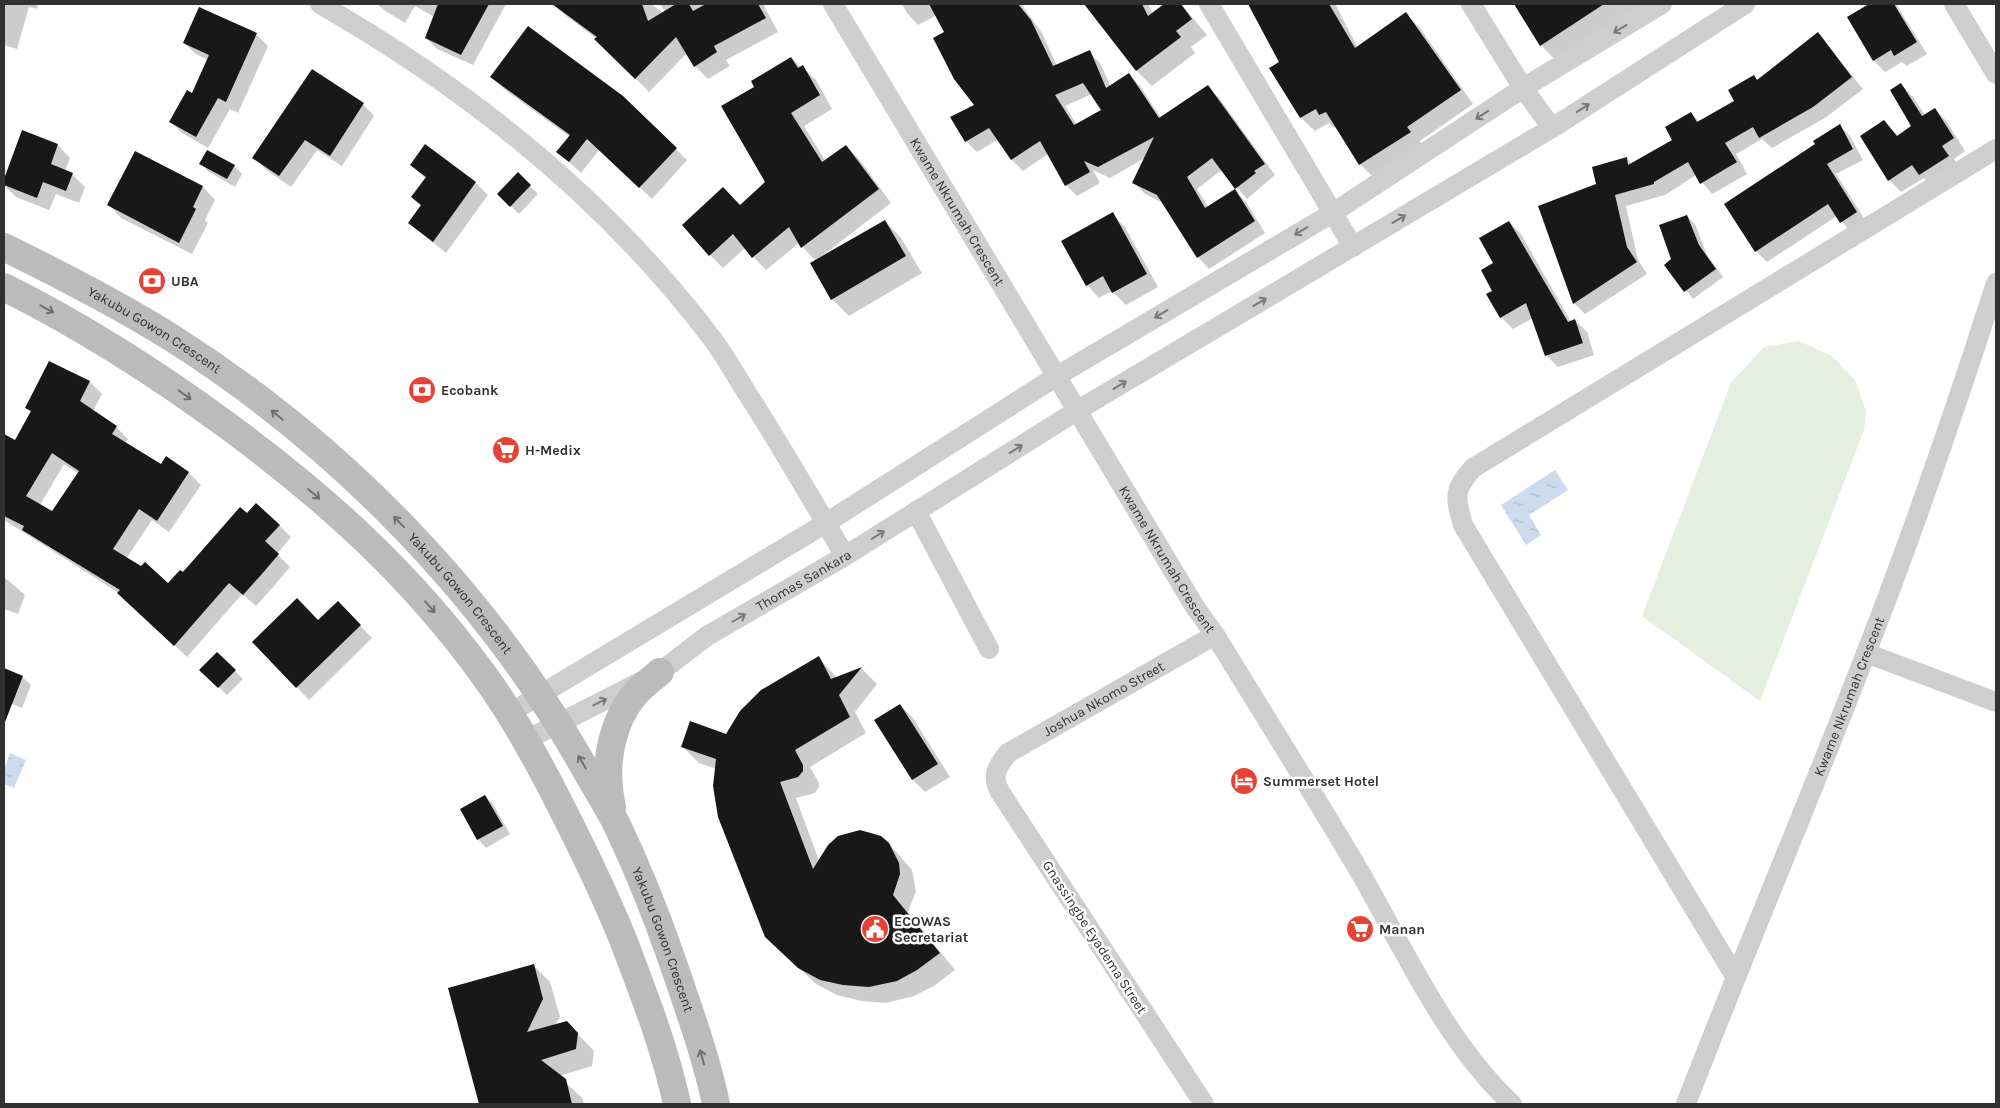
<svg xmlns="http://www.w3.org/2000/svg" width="2000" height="1108" viewBox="0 0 2000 1108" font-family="Karla,sans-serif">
<defs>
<pattern id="water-ripples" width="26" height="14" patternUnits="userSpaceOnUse" patternTransform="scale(1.25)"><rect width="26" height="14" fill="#ccdbed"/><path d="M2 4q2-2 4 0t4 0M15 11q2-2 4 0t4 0" fill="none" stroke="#b0bccc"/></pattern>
</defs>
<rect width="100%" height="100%" fill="#fff"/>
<path fill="#e5eedf" d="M1799,341L1832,356L1855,380L1866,411L1864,430L1760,701L1642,616L1731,383L1764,347Z"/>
<path fill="url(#water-ripples)" d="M1555,470L1568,490L1529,515L1541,535L1526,545L1501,505Z
M10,753L26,760L14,788L4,784V770Z"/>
<path fill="#0003" fill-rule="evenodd" d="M4,4H38L37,9L29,7L17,49L4,45Z
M377,4H506L473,65L437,49L426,38L434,17L415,6L405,23L384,10Z
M553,4H651L669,17L660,4H763L778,32L726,60L730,66L708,79L695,66L687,53L649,92L597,39L565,15Z
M902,4H952L956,11L970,4H1021L1042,33L1057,66L1089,52L1100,63L1111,87L1129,75L1140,86L1161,118L1208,87L1219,98L1275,175L1247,199L1222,170L1197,189L1208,207L1235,191L1246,202L1265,233L1209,269L1198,257L1163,203L1145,194L1134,183L1145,158L1110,178L1093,170L1100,183L1077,196L1066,185L1048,154L1023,171L1012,160L999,139L977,152L966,141L976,105L946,33L937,15L918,25L907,13ZM1092,94L1103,111L1077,125L1065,106Z
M1086,4H1148L1153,14L1166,4H1181L1207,35L1191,47L1195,53L1152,86L1137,71Z
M1250,4H1335L1358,48L1406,14L1420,28L1473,104L1420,141L1423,147L1374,178L1360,164L1337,127L1334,128L1329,123L1315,131L1301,118L1288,94L1280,62Z
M1515,4H1641L1642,5L1556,61L1541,45Z
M1871,4H1896L1927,54L1907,66L1902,62L1885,72L1874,61L1848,17Z
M256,34L268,46L238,113L230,109L208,148L182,133L170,121L193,94L208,60L196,54L184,43Z
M1818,34L1863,89L1825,118L1772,148L1762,139L1736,154L1747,174L1712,194L1696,175L1665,195L1626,206L1638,260L1647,274L1585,314L1574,303L1598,185L1626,159L1632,164L1674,140L1691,113L1700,122L1735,102L1758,81Z
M791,58L816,80L832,109L804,126L826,162L846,146L859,159L891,203L823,255L885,221L901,238L922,273L849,316L832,299L816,261L799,243L766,270L745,248L723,268L710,255L740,206L766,182L756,87Z
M492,77L622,97L687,160L652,199L599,150L581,173L558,152L570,137L504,89Z
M1901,84L1913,97L1925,115L1935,109L1947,122L1965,151L1954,159L1960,169L1932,186L1924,178L1901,192L1889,180L1884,122L1898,137L1913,127Z
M363,104L374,116L342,166L317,150L291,187L265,169L254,157Z
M1840,126L1850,136L1863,160L1836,174L1867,223L1852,233L1837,216L1767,262L1756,251L1817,145Z
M23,132L58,145L70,158L65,171L72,174L85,187L79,203L56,194L49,210L16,197L4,185Z
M425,146L476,183L488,195L446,253L409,223L421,206L412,197L426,179L411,165Z
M136,152L203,187L215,200L205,220L208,223L192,254L121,218L109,205Z
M201,164L234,166L242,174L235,187L209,172Z
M518,174L538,194L519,214L507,202Z
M1112,214L1125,227L1158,287L1126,305L1112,291L1099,298L1087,285Z
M1687,216L1695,224L1707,255L1723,277L1693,299L1666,265L1673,259Z
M1509,222L1521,234L1571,322L1575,320L1587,332L1594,355L1558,367L1546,355L1533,318L1513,329L1501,317L1494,291L1495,263Z
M50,362L90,382L102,394L93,411L116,427L128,439L125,444L161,466L166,458L189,473L201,485L169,532L152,520L126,559L168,584L247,515L279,525L291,537L277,554L290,567L273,587L256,606L242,594L187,657L119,593L4,520V435L15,442L32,412L27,408ZM64,464L79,474L53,513L40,505Z
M4,577L25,595L18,614L4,609Z
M350,615L372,638L309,700L254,642L318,622Z
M217,653L243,679L227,695L201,670Z
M818,657L837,678L861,668L877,684L855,712L866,733L810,767L819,783V787L815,793L796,798L819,861L838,837L860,831L871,833L889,844L912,870L916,891L908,912L955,970L934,986L914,996L886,1003L861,1001L837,995L816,984L783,953L717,769L699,763L683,747L726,735Z
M4,670L22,677L31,685L22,708L4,701Z
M900,705L913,718L950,777L925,792L913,780L876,720Z
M485,796L493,804L510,834L486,848L478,839Z
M533,965L550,982L560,1017L555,1025L566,1022L594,1051L592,1066L559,1076L582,1098L584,1104H481L449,988Z"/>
<path fill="#181818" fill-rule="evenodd" d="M438,4H489L461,55L425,38Z
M552,4H642L648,21L676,4H689L693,11L706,4H758L766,18L714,46L717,52L694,67L676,37L635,79L594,39L597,37Z
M929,4H1018L1031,20L1053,66L1090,50L1106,88L1129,73L1159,118L1208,85L1265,164L1254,171L1256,173L1235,189L1212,158L1187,177L1205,208L1235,189L1255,221L1197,258L1157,195L1132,183L1154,137L1098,167L1084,161L1090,172L1065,186L1040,141L1011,160L989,128L965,142L950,117L974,105L954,79L933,38L944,32ZM1083,83L1101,110L1074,125L1055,95Z
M1084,4H1142L1148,16L1164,4H1181L1192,19L1176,31L1181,37L1136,71Z
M1248,4H1329L1355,48L1406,12L1461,90L1407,127L1411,132L1359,165L1326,112L1319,115L1316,109L1300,118L1269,68L1279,62Z
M1514,4H1604L1540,46Z
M1869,4H1894L1917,42L1894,56L1891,50L1873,61L1847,17Z
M199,7L257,33L226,102L218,98L196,137L169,122L187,90L192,93L209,55L183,43Z
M528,26L623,96L677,148L639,188L587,139L569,162L556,152L570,135L490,77Z
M1818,32L1852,77L1813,107L1759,138L1753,127L1725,143L1737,162L1700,184L1688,162L1654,182V184L1615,195L1627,247L1637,262L1573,304L1538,206L1596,184L1592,167L1627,157L1628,165L1672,140L1665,127L1691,112L1697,122L1734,101L1728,90L1754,75L1757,80Z
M791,57L798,68L803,65L820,95L791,113L822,162L846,145L879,189L801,248L789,227L752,258L733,234L709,256L682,225L723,187L740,205L765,182L721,106L754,87L751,81Z
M312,69L364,103L330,156L305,140L279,176L252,158Z
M1901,83L1922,116L1935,108L1954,138L1942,146L1949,156L1919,175L1912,165L1888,181L1860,136L1884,120L1897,136L1911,126L1890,90Z
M1840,124L1853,149L1827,164L1857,212L1840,223L1828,204L1755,252L1724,204L1815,144L1813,141Z
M22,130L58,144L51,164L73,173L66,191L43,182L37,198L4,185V179Z
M425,144L476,182L433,242L408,223L421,205L411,197L426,177L410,165Z
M207,150L235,165L227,179L199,164Z
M135,151L203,186L193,207L196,209L179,243L107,205Z
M518,172L531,185L510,207L497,194Z
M1113,212L1147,274L1112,293L1103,276L1086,286L1061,241Z
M1687,215L1699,245L1716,269L1684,292L1664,265L1671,259L1659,225Z
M885,220L906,256L831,300L810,263Z
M1509,221L1568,322L1575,319L1583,343L1545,356L1526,303L1500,318L1486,294L1492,291L1481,270L1493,263L1479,238Z
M49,361L90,381L80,401L117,426L112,434L161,464L166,456L189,472L157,521L139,509L113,549L141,566L145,562L168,583L180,570L183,572L240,507L247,513L256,503L280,525L265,541L279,554L261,575L243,595L229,583L174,646L117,593L120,590L22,530L24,526L4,516V434L15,440L31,411L25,408ZM52,453L79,471L52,511L26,496Z
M297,598L318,620L338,601L361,625L296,688L252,642Z
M217,652L236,670L218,688L199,670Z
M819,656L831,679L862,667L839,695L850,717L795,750L803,765V771L798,777L780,782L813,869L828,845L838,836L860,830L881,836L889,843L899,863L900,874L893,895L940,953L917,970L897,981L869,987L843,985L820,980L798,968L765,937L718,817L713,786L716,759L681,747L690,721L726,734L740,711L761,690Z
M4,668L23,676L5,722H4Z
M900,704L938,764L912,780L874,720Z
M485,795L503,826L477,840L460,809Z
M534,964L543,999L527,1032L567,1021L578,1033L576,1049L541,1060L566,1079L572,1104H479L448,988Z"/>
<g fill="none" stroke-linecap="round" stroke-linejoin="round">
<g stroke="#cecece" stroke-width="20">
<path d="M320,4C470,90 606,199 711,337C724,354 735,374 747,393C781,446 813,501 845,556"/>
<path id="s1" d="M833,4L1195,607L1215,635C1264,715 1314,794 1361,874C1405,951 1447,1044 1512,1104"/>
<path d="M1209,4L1353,247"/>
<path d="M1471,4L1523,88L1552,128"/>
<path d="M1954,4L1996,74"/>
<path d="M916,511L989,649"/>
<path d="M1866,653L1996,702"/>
<path d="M510,713L826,523L1057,376L1331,214L1523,88L1662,4"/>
<path id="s2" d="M526,740L660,672L707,636L845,556L1078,410L1552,128L1745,4"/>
<path d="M1735,976L1463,525C1455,496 1453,491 1473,468L1996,149"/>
<path id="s3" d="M1204,1104L1000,792C991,775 997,767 1008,753L1215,635"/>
<path id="s4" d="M1686,1104C1744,953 1808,804 1866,653C1914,531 1956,407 1996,283"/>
</g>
<g stroke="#bbb" stroke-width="28">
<path id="s5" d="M4,247C61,275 118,304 172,338C339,444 485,593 583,765C594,785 607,805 617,825C638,869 656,914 672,960C688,1007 706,1056 716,1104"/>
<path d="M4,287C84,327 156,373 228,426C326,498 412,576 483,674C509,709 529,745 549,783C576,835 602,887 624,942C644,995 665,1048 677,1104"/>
<path d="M612,807C603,769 610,722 637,692C644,685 653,678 660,672"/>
</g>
</g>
<defs><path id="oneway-shaft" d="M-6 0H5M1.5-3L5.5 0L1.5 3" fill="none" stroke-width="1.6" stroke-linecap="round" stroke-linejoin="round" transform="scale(1.25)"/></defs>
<g stroke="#787878">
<use href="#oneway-shaft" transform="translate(1620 29) rotate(149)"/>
<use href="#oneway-shaft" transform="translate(1583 108) rotate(-33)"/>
<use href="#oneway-shaft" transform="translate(1482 115) rotate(147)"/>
<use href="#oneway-shaft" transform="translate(1399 219) rotate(-31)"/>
<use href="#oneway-shaft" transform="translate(1301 231) rotate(149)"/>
<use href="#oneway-shaft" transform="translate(1260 302) rotate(-31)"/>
<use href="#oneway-shaft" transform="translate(1161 314) rotate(149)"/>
<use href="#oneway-shaft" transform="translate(1120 385) rotate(-31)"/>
<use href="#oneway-shaft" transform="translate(1016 449) rotate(-32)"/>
<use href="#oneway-shaft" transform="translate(878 535) rotate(-32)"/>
<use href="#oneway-shaft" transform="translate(739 618) rotate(-30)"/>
<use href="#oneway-shaft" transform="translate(600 702) rotate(-27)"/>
</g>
<g stroke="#6f6f6f">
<use href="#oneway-shaft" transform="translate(47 309) rotate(29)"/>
<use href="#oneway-shaft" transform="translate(185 395) rotate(36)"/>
<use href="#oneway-shaft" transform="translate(277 415) rotate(-141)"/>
<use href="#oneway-shaft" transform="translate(314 494) rotate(40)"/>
<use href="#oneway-shaft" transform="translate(399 522) rotate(-134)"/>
<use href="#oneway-shaft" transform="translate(430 607) rotate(49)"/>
<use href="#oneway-shaft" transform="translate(582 762) rotate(-120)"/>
<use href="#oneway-shaft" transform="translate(702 1057) rotate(-106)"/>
</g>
<defs>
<g id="bank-disc" transform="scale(1.4375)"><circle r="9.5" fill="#e54336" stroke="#fff"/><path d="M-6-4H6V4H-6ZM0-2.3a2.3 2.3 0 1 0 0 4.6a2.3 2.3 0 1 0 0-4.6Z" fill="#fff"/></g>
<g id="supermarket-disc" transform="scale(1.4375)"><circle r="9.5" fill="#e54336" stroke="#fff"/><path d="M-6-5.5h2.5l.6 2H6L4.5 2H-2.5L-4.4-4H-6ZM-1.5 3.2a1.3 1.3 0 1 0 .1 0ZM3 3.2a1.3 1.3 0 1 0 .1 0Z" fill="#fff"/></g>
<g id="hotel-disc" transform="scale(1.4375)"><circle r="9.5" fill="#e54336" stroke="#fff"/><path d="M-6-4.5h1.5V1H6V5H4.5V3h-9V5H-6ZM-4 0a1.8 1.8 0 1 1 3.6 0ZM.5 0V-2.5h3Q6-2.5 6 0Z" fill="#fff"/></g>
<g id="civic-disc" transform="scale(1.4375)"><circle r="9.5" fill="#e54336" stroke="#fff"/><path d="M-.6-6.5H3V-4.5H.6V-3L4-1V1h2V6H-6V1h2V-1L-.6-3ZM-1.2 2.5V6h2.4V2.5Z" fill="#fff"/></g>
</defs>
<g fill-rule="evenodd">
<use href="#bank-disc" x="152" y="281"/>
<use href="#bank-disc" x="422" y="390"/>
<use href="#supermarket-disc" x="506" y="450"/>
<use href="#hotel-disc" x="1244" y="781"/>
<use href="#civic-disc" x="875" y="929"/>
<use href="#supermarket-disc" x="1360" y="929"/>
</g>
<g text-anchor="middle" stroke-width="5" stroke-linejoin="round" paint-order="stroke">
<g font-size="14" fill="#313131" stroke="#fff">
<text dy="5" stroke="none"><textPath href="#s1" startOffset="242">Kwame Nkrumah Crescent</textPath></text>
<text dy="5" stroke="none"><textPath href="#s5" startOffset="172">Yakubu Gowon Crescent</textPath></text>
<text dy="5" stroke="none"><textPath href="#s1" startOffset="648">Kwame Nkrumah Crescent</textPath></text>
<text dy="5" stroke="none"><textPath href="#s2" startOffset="321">Thomas Sankara</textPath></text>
<text dy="5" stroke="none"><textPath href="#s5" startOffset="578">Yakubu Gowon Crescent</textPath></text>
<text dy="5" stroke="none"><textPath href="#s4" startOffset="439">Kwame Nkrumah Crescent</textPath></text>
<text dy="5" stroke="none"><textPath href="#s3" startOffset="526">Joshua Nkomo Street</textPath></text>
<text transform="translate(1095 937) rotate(57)" y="5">Gnassingbe Eyadema Street</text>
<text dy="5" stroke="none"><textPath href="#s5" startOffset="982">Yakubu Gowon Crescent</textPath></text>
</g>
<g font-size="14" font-weight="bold" fill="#313131" stroke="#fff" text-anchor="start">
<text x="171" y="286">UBA</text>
<text x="441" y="395">Ecobank</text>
<text x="525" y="455">H-Medix</text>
<text x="1263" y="786">Summerset Hotel</text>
<text x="894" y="926">ECOWAS<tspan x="894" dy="16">Secretariat</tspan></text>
<text x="1379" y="934">Manan</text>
</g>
</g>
<rect width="2000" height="1108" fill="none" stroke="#313131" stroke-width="10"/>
</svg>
